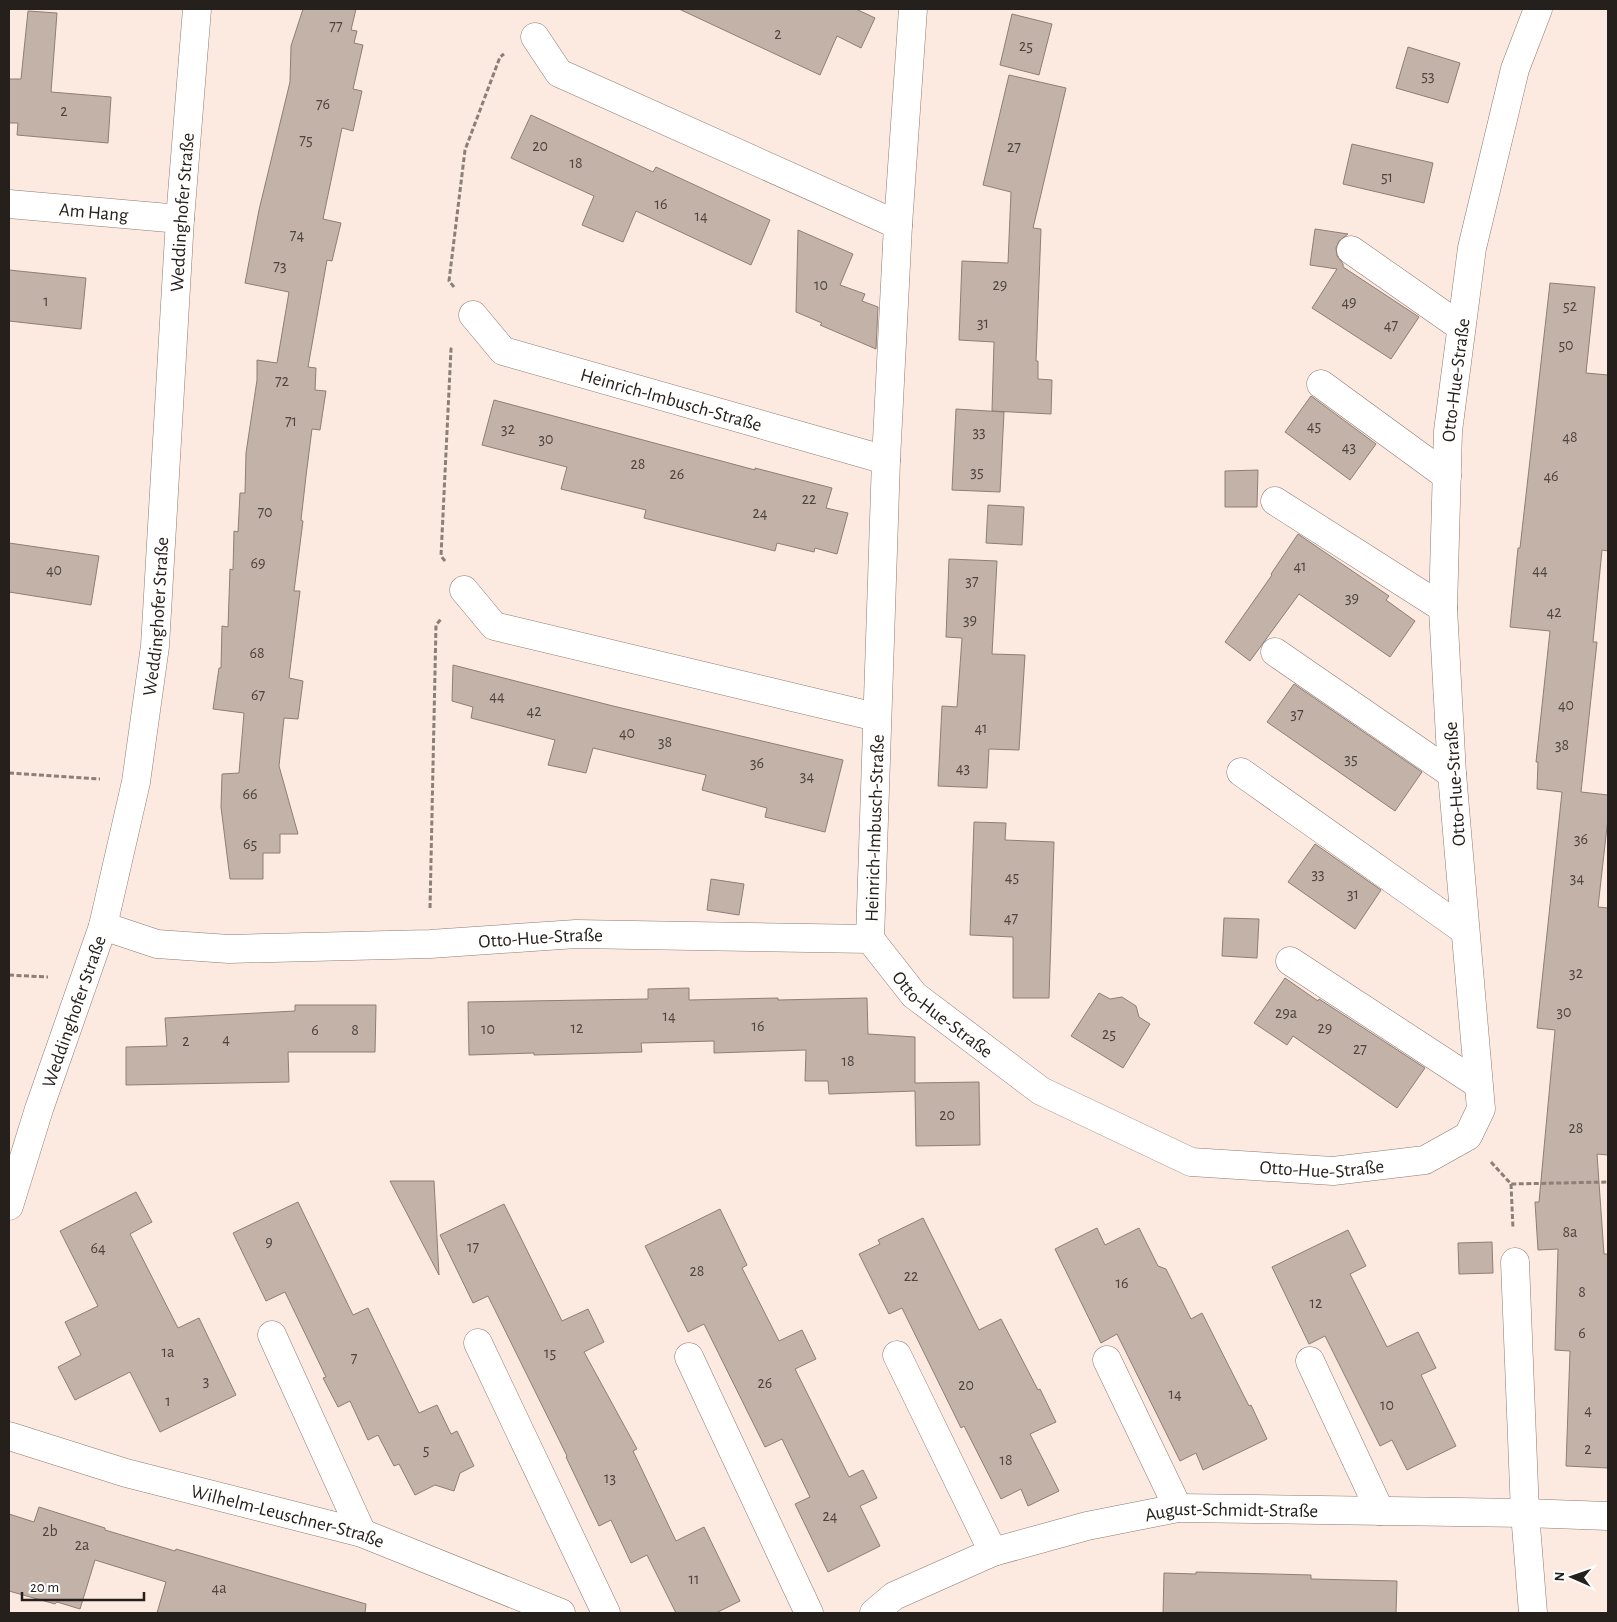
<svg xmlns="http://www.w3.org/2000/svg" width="1617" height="1622" viewBox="0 0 1617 1622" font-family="'Alegreya Sans',sans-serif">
<rect width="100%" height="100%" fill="#fce9df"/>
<path fill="#c3b2a8" stroke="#8e7e75" d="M303,9H356L351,30L357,31L354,43L363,45L353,89L362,91L353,131L342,128L323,219L341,223L332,261L327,260L308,367L316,368L315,390L326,391L320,430L312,429L306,476L301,520L303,521L294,591H300L289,678L303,681L298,719L284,718L279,766L298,834H280V853H263V879H230L221,807L222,774L239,773L244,713L213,709L219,668H221L222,626L228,627L230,569L233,570L234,531L238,532L240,493H245L246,453L257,380V360L277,363L289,292L245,283L259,210L290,82L291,46Z
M679,9H856L875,18L861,48L837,36L820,75Z
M28,11L57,13L51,92L111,97L108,143L17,135L18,123H9V79H21Z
M1012,14L1052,24L1039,75L1000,65Z
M1408,47L1460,63L1448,103L1396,88Z
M1009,75L1066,88L1033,228L1041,229L1036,361H1038V379L1052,380L1051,414L992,411L994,342L959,340L962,261L1008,263L1011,192L983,185Z
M531,115L653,172L656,167L770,220L751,265L636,211L623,242L582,225L594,196L511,158Z
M1352,144L1433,163L1424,203L1343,184Z
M1315,229L1348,234L1339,241L1336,248L1337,256L1343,264V267L1419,317L1391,359L1312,308L1337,269L1310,265Z
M798,230L853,254L840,285L865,294L862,301L878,307L876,349L820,325L822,323L796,312Z
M9,270L86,278L81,329L9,321Z
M1550,283L1595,287L1586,373L1608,375V551L1602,550L1593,642H1597L1581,792L1608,795V818L1598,907L1608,908V1155L1597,1154L1604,1254H1608V1468L1566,1466L1570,1351L1555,1350L1558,1249L1538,1250L1535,1202H1539L1555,1030L1537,1028L1562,792L1537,789L1538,762H1536L1550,631L1510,627L1518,548H1520Z
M1311,396L1376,444L1350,480L1285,432Z
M494,400L755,470V468L832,488L826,508L848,513L837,554L815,548L814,552L777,543L775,551L644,518L646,510L561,489L567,467L482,445Z
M956,409L1004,412L1000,492L952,490Z
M1258,470L1257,507H1225V471Z
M988,505L1024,507L1022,545L986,543Z
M1298,534L1389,596L1386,600L1415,621L1390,657L1299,594L1250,661L1225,642L1272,575L1271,574Z
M9,543L99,556L91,605L9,592Z
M949,559L997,561L992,654L1025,655L1019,750L989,749L987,788L938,786L942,706L957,707L962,638L946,637Z
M453,665L613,706L843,760L825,832L765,817L767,808L702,790L706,775L593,748L586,773L548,765L555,740L471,718L473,707L452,701Z
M1294,684L1422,772L1395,811L1267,722Z
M974,822L1006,823L1005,840L1054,842L1049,998H1013V937L970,935Z
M1315,844L1381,890L1355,929L1288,882Z
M711,879L744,884L739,915L707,910Z
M1224,918L1259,919L1257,958L1222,956Z
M1285,978L1318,1001L1319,999L1425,1068L1397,1108L1293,1036L1287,1045L1254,1023Z
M689,988V1000L778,998V1000L867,998L868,1034L915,1037V1083L979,1082L980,1145L916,1146L915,1091L829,1094L828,1081H805L806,1050L714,1053V1041L641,1043L642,1052L534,1055V1053L469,1055L468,1002L648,999V989Z
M1099,993L1110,999L1122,997L1136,1006L1139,1017L1150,1024L1123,1068L1071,1036Z
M295,1005H376L375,1052H288L289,1082L126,1085V1047L167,1046L165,1018L295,1011Z
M390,1181H434L439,1275Z
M136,1192L152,1222L130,1234L178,1328L199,1318L236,1395L160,1432L130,1372L75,1400L58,1367L81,1355L65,1322L98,1306L60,1231Z
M298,1202L353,1315L368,1308L419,1413L437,1405L451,1434L457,1431L474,1466L460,1473L454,1491L435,1485L415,1495L399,1464L394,1466L378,1435L368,1440L350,1401L338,1407L323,1378L326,1377L285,1292L266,1301L233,1233Z
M504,1204L562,1321L588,1309L604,1342L584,1352L637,1449L633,1451L676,1541L704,1527L740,1601L716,1613H676L647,1555L631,1563L611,1520L599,1526L566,1457L567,1456L488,1296L473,1303L440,1235Z
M720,1209L747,1265L742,1268L779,1341L802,1330L816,1359L795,1369L849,1477L863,1470L877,1498L860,1506L880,1546L828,1572L795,1504L810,1497L782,1439L765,1447L704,1324L688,1332L645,1246Z
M923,1218L979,1330L1001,1319L1038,1390L1040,1389L1056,1422L1030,1434L1059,1491L1028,1506L1021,1489L1001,1499L964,1426L961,1428L902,1308L889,1314L859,1254L880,1244L878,1240Z
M1097,1228L1105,1245L1139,1228L1158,1266L1166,1269L1191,1319L1202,1313L1249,1406L1251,1405L1267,1439L1203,1470L1196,1453L1180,1461L1117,1334L1101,1343L1055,1249Z
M1348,1230L1366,1266L1350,1274L1387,1347L1418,1332L1436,1368L1421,1375L1456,1446L1407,1470L1392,1440L1380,1446L1325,1336L1309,1344L1272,1267Z
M1492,1242L1493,1273L1459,1274L1458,1243Z
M39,1507L105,1528V1530L175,1551L176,1549L366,1604L365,1613H157L166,1582L95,1560L80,1609L57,1602L55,1604L9,1591V1514L34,1522Z
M1196,1572L1311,1575V1579L1397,1581L1396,1613H1163L1164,1573L1196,1574Z"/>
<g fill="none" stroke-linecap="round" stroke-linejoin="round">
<g stroke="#8c7c73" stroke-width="29">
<g id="minor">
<path d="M535,37L559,73L898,225"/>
<path id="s1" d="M9,204L180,219"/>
<path d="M1351,250L1461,327"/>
<path id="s2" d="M473,315L503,351L886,460"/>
<path d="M1321,384L1447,476"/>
<path d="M1275,501L1443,608"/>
<path d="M464,590L494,626L876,717"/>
<path d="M1275,652L1452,774"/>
<path d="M1241,772L1464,930"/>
<path id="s3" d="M103,926L157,944L229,949L430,944L576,934L870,939L914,995L1041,1091L1191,1162L1333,1171L1425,1160L1468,1136L1481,1109L1452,774L1443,608L1448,431L1472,248L1515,69L1538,9"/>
<path id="s4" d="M870,939L886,460L898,225L913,9"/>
<path d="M1290,961L1478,1084"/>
<path id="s5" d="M9,1206L39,1109L103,926L136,782L155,646L180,219L197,9"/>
<path d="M1515,1262L1525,1513L1533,1613"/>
<path d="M272,1335L362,1533"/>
<path d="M478,1343L606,1613"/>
<path d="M897,1355L993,1552"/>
<path d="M689,1357L809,1613"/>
<path d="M1107,1360L1178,1508"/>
<path d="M1310,1361L1380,1511"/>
<path id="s6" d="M9,1436L126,1473L362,1533L561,1613"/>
<path id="s7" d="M874,1613L894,1596L993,1552L1087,1526L1178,1508L1525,1513L1608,1516"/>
</g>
</g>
<path stroke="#8b7f78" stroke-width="3" stroke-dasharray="5 2.5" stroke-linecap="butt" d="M454,287L449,281L465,150L500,57L504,54
M445,561L441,556L451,349L453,347
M9,773L100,779
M430,908L436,625L441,619
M9,975L48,977
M1491,1162L1511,1184L1608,1182
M1511,1184L1513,1229"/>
<use href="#minor" stroke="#fff" stroke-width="28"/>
</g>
<g text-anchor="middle" stroke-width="4" stroke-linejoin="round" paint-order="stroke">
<g font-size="16" fill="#4d443f">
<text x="336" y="31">77</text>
<text x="778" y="39">2</text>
<text x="1026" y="51">25</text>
<text x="1428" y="81">53</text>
<text x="323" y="109">76</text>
<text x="64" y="116">2</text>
<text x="306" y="145">75</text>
<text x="540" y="151">20</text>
<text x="1014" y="152">27</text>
<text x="576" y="168">18</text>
<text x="1387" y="182">51</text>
<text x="661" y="209">16</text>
<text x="701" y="221">14</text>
<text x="297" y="240">74</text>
<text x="280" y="271">73</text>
<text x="821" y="290">10</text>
<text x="1000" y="290">29</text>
<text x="46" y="306">1</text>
<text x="1349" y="307">49</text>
<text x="1570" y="311">52</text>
<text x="983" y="328">31</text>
<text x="1391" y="330">47</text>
<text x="1566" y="350">50</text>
<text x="282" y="386">72</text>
<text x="291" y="426">71</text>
<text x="1314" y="431">45</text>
<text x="508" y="434">32</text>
<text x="979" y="437">33</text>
<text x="1570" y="442">48</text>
<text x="546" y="444">30</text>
<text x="1349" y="452">43</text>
<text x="638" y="469">28</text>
<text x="977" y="477">35</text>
<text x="677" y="479">26</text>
<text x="1551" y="481">46</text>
<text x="809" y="504">22</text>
<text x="265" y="517">70</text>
<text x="760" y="518">24</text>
<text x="258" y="568">69</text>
<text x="1300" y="571">41</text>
<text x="54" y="575">40</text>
<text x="1540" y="575">44</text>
<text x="972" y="586">37</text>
<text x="1352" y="603">39</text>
<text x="1554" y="617">42</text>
<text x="970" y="625">39</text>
<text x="257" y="658">68</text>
<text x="258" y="700">67</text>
<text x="497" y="701">44</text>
<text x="1566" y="710">40</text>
<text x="534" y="716">42</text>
<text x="1297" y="719">37</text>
<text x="981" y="733">41</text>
<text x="627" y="738">40</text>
<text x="665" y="747">38</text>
<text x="1562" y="750">38</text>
<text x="1351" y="764">35</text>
<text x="757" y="768">36</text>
<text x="963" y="773">43</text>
<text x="807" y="781">34</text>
<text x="250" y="799">66</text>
<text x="1581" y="844">36</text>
<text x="250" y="849">65</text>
<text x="1318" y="879">33</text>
<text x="1012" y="882">45</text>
<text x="1577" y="883">34</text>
<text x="1353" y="899">31</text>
<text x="1011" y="923">47</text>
<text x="1576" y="978">32</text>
<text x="1564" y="1017">30</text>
<text x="1286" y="1018">29a</text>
<text x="669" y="1021">14</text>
<text x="758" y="1031">16</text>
<text x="577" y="1033">12</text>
<text x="1325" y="1033">29</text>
<text x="488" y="1034">10</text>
<text x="315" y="1035">6</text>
<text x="355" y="1035">8</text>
<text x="1109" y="1039">25</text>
<text x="226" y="1044">4</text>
<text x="186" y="1046">2</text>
<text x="1360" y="1054">27</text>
<text x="848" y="1066">18</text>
<text x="947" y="1120">20</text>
<text x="1576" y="1133">28</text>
<text x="1570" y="1237">8a</text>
<text x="269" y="1247">9</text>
<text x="473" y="1252">17</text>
<text x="98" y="1253">64</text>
<text x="697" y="1276">28</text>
<text x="911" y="1281">22</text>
<text x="1122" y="1288">16</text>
<text x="1582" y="1297">8</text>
<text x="1316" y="1308">12</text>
<text x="1582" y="1338">6</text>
<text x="168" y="1357">1a</text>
<text x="550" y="1358">15</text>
<text x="354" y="1363">7</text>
<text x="206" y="1386">3</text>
<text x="765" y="1388">26</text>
<text x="966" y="1390">20</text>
<text x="1175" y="1399">14</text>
<text x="168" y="1406">1</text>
<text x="1387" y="1410">10</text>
<text x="1588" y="1415">4</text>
<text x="1588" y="1454">2</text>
<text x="426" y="1455">5</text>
<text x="1006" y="1465">18</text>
<text x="610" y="1483">13</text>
<text x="830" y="1521">24</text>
<text x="50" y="1536">2b</text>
<text x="82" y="1550">2a</text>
<text x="694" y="1584">11</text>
<text x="219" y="1593">4a</text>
</g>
<g font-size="19" fill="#26201c" stroke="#fff">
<text dy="7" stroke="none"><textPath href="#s1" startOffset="85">Am Hang</textPath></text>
<text dy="7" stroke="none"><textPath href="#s5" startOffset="1015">Weddinghofer Straße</textPath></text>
<text dy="7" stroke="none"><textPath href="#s3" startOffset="2212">Otto-Hue-Straße</textPath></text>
<text dy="7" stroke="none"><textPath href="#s2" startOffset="222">Heinrich-Imbusch-Straße</textPath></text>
<text dy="7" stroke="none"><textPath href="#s5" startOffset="610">Weddinghofer Straße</textPath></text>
<text transform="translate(1454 784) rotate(-94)" y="7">Otto-Hue-Straße</text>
<text dy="7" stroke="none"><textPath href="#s4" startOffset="111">Heinrich-Imbusch-Straße</textPath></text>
<text dy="7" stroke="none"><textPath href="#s3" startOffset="441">Otto-Hue-Straße</textPath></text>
<text dy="7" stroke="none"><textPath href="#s5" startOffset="205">Weddinghofer Straße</textPath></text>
<text dy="7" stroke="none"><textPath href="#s3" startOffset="876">Otto-Hue-Straße</textPath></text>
<text dy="7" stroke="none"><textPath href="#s3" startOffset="1298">Otto-Hue-Straße</textPath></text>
<text dy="7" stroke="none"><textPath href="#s7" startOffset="378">August-Schmidt-Straße</textPath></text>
<text dy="7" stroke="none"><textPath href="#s6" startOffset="290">Wilhelm-Leuschner-Straße</textPath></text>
</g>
</g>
<rect width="1617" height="1622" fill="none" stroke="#26201c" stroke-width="20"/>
<g transform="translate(1572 1577) rotate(272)" stroke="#ffffff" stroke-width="4" paint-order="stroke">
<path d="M0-4L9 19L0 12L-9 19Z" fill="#26201c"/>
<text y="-8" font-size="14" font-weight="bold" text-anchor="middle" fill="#26201c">N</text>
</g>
<path d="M22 1592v8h122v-8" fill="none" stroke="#26201c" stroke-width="2.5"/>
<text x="30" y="1592" font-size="15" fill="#26201c" stroke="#ffffff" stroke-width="4" paint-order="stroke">20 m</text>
</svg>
